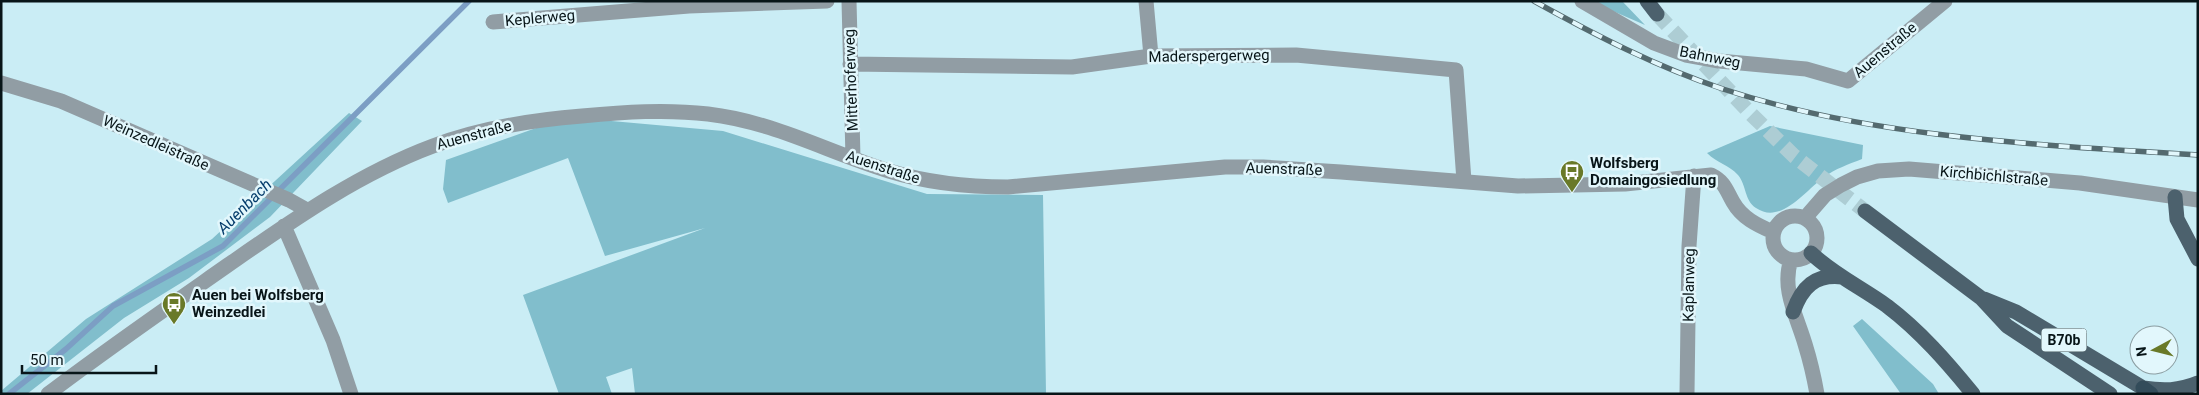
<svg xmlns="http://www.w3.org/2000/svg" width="2199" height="395" viewBox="0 0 2199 395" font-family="Roboto,sans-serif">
<rect width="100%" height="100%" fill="#caedf5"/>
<path fill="#81becc" d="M1592,1H1622L1645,25L1592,2Z
M349,113L362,121L270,217L189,278L124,318L27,394H1V391L86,319L212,239Z
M567,117L723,131L927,194L1043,195L1046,394H635L632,368L606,377L612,394H559L523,295L705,228L605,256L568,158L448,203L443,189L446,160Z
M1770,126L1863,145L1862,159C1849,164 1835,169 1824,177C1805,191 1781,225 1756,208C1744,200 1747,186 1738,175C1729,165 1717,163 1707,153Z
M1862,319L1933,384L1939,394H1901L1853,326Z"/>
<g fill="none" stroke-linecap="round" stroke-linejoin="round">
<path stroke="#7c9ec4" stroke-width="5.5" d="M9,394L66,349L113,306L223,246L469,1"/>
<path stroke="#adcdd4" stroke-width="15" stroke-dasharray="15 8" stroke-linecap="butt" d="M1657,14L1751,114L1794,156L1865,211"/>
<path stroke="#919da4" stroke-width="15" d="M849,1L853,158
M1146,1L1151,56
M1582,1L1654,43L1686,55L1719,61L1806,69L1848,81L1945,1
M493,22L689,6L827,1
M850,64L1072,67L1151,56L1296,55L1456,70L1464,181
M1,83L61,101L289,200L307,210
M1773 238a22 22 0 1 1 44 0a22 22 0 1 1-44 0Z
M1805,218L1825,195L1841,185L1857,177L1878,171L1909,169L2080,183L2198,200
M284,226L333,340L351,394
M1791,260C1781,288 1797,317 1805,344C1810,360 1814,377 1817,394
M48,394C107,349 168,307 228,265C293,220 358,174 433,146C481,128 531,120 582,116C624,112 666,109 708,114C775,122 827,152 889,171C928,183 967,187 1008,187L1225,167H1263L1341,172L1518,186L1625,184L1711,175C1725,182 1726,190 1733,202C1742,218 1757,225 1773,232
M1687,394L1689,246L1694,176"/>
<path stroke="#4c616d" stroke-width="15" d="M1647,1L1657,14
M2175,197L2177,219L2198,259
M1865,211L1981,298L2007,326L2110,394
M1811,253C1833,274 1862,288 1887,306C1920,331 1947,362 1973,394
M1984,299L2016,312L2143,388C2163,391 2179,391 2198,383
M1793,312C1802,287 1815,274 1842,277"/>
<path stroke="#334c5a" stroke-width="15" d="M2143,388L2151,394"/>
<g stroke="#546a6f" stroke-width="5.5">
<path id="rail" d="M1534,1C1595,35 1657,67 1723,89C1872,138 2042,145 2198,155"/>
</g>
<use href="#rail" stroke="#e2f7fc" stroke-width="4" stroke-dasharray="11" stroke-linecap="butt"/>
</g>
<defs>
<g id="bus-pin" transform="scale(1.25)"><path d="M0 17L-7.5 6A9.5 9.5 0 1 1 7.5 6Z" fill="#697928" stroke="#e2f7fc"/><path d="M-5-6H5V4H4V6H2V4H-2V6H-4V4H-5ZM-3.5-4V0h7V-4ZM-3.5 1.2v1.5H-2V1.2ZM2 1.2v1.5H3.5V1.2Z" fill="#fff"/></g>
</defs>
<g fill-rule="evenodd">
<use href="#bus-pin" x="1572" y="172"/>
<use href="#bus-pin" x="174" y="304"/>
</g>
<g text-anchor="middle" stroke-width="5" stroke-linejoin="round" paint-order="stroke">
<rect fill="#e2f7fc" stroke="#49595c" stroke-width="1" x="2041.5" y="328.5" width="45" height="23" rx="4"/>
<g font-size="14" font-weight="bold" fill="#081518">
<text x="2064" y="345">B70b</text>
</g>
<g font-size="15" fill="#081518" stroke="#e2f7fc">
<text transform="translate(540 18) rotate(-5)" y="5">Keplerweg</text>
<text transform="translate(1885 50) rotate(-40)" y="5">Auenstraße</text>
<text transform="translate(1209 56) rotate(-1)" y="5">Maderspergerweg</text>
<text transform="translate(1710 57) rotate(11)" y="5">Bahnweg</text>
<text transform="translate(851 80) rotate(-92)" y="5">Mitterhoferweg</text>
<text transform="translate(474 135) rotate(-15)" y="5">Auenstraße</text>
<text transform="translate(156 143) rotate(24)" y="5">Weinzedleistraße</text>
<text transform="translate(883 167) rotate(18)" y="5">Auenstraße</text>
<text transform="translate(1284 169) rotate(2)" y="5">Auenstraße</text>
<text transform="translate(1994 176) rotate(5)" y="5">Kirchbichlstraße</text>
<text transform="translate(1689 285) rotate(-89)" y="5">Kaplanweg</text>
</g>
<g font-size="15" font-weight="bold" fill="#081518" stroke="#e2f7fc" text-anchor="start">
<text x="1590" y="168">Wolfsberg<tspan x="1590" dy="17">Domaingosiedlung</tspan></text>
<text x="192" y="300">Auen bei Wolfsberg<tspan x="192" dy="17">Weinzedlei</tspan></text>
</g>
<g font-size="16" font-style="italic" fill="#053c6b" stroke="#e2f7fc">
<text transform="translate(244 206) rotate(-45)" y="6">Auenbach</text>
</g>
</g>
<rect width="2199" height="395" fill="none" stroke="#081518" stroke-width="5"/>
<g transform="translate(2154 350) rotate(263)"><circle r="24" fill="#e2f7fc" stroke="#8b9da1"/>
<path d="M0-4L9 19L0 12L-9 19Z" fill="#697928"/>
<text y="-8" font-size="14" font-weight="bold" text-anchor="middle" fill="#081518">N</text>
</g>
<path d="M22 365v8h134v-8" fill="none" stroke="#081518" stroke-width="2.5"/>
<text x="30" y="365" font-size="15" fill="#081518" stroke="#e2f7fc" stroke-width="4" paint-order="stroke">50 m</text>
</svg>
